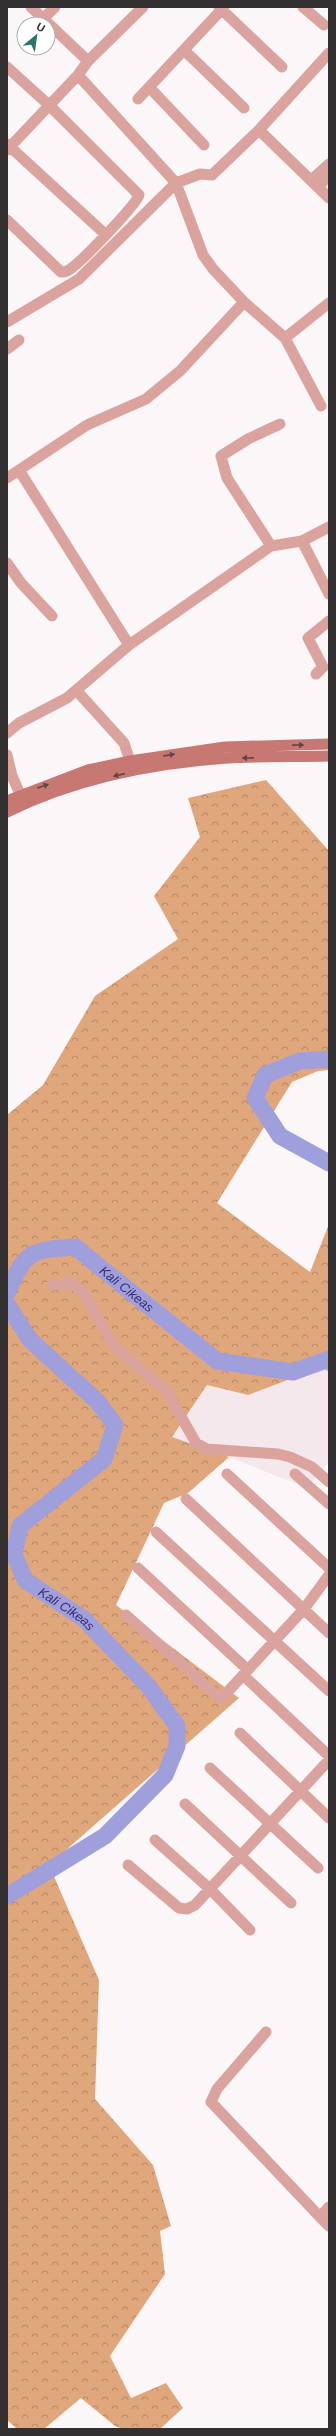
<svg xmlns="http://www.w3.org/2000/svg" width="336" height="2436" viewBox="0 0 336 2436" font-family="Helvetica,sans-serif">
<defs>
<pattern id="forest-crowns" width="20" height="18" patternUnits="userSpaceOnUse"><rect width="20" height="18" fill="#e1a77c"/><path d="M2 6a3 3 0 1 1 6 0M12 15a3 3 0 1 1 6 0" fill="none" stroke="#b78866"/></pattern>
</defs>
<rect width="100%" height="100%" fill="#fbf7f8"/>
<path fill="#f5e8ed" d="M322,1367L329,1372V1462L307,1488L229,1457L172,1438L207,1385L248,1395Z"/>
<path fill="url(#forest-crowns)" d="M266,780L329,851V1070L318,1071L292,1082L217,1203L310,1272L329,1224V1372L322,1367L248,1395L207,1385L172,1437L229,1457L188,1493L164,1503L116,1605L239,1698L49,1865L99,1980L95,2099L153,2165L171,2226L160,2231L165,2274L110,2356L131,2398L166,2383L183,2408L160,2429H123L115,2426L81,2398L44,2429H17L7,2420V1115L43,1085L95,996L178,939L154,896L200,837L188,798Z"/>
<g fill="none" stroke-linecap="round" stroke-linejoin="round">
<g stroke="#9f9fdc" stroke-width="17">
<path d="M329,1059L300,1061L265,1075L255,1098L280,1136L329,1163"/>
<path id="s1" d="M7,1293C26,1251 29,1250 75,1247L217,1361L293,1372L329,1359"/>
<path id="s2" d="M7,1304L30,1340L97,1401L115,1425L104,1459L20,1526L14,1554L25,1580L84,1619L149,1687L177,1726V1746L165,1775L105,1836L7,1896"/>
</g>
<path stroke="#dba39e" stroke-width="11" d="M31,7L88,61
M219,7L282,67
M303,7L324,25
M43,19L55,7
M185,51L244,108
M7,67L50,106L139,195C136,205 77,267 67,271C65,272 63,272 61,272L7,220
M78,75L176,183L203,255L213,269L244,302
M150,88L204,145
M138,99L224,7
M259,130L329,198
M7,144L105,234
M7,150L78,75L88,61L143,7
M311,180L329,164
M318,187L329,175
M7,322L79,279L176,183L200,174L212,175L259,130L329,53
M285,338L329,303
M7,349L19,340
M19,470L129,645
M7,478L87,425L146,399L180,371L244,302L285,338L321,406
M302,541L329,594
M271,546L227,478L221,456L248,439L280,424
M7,563L21,583L52,616
M316,674L323,667L308,638L329,621
M76,690L124,743L130,761
M7,733L19,723L67,698L129,645L271,546L302,541L329,527
M7,755L12,776L20,794
M52,1285L70,1283L83,1292L114,1346L167,1392L196,1443L207,1449L278,1454L290,1457L312,1467L329,1482
M227,1474L329,1568
M295,1474L329,1504
M186,1499L329,1633
M156,1532L329,1691
M138,1568L248,1670
M126,1615L221,1699L304,1609L329,1575
M243,1675L329,1756
M240,1733L329,1818
M210,1768L318,1868
M185,1804L291,1903
M155,1840L210,1889L250,1930
M128,1865L179,1908L187,1909L195,1905L329,1760
M266,2032L217,2089L211,2102L320,2217
M329,2207L320,2217L329,2226"/>
<path stroke="#c87873" stroke-width="11" d="M7,801L88,770L130,761L225,747L329,744
M7,812C74,779 154,763 228,758C262,756 296,757 329,756"/>
</g>
<defs><path id="oneway-solid" d="M-6-.8H1V-3.2L6.5 0L1 3.2V.8H-6Z"/></defs>
<g fill="#5f4645">
<use href="#oneway-solid" transform="translate(298 745) rotate(-1)"/>
<use href="#oneway-solid" transform="translate(169 755) rotate(-9)"/>
<use href="#oneway-solid" transform="translate(248 758) rotate(179)"/>
<use href="#oneway-solid" transform="translate(119 775) rotate(167)"/>
<use href="#oneway-solid" transform="translate(43 786) rotate(-19)"/>
</g>
<g text-anchor="middle" stroke-width="4" stroke-linejoin="round" paint-order="stroke">
<g font-size="13" font-style="italic" fill="#342b73" stroke="#fff">
<text dy="5" stroke="none"><textPath href="#s1" startOffset="157">Kali Cikeas</textPath></text>
<text dy="5" stroke="none"><textPath href="#s2" startOffset="414">Kali Cikeas</textPath></text>
</g>
</g>
<rect width="336" height="2436" fill="none" stroke="#323031" stroke-width="16"/>
<g transform="translate(36 36) rotate(29)"><circle r="19" fill="#ffffff" stroke="#adacad"/>
<path d="M0-3L7 15L0 10L-7 15Z" fill="#2c736b"/>
<text y="-6" font-size="11" font-weight="bold" text-anchor="middle" fill="#323031">U</text>
</g>
</svg>
